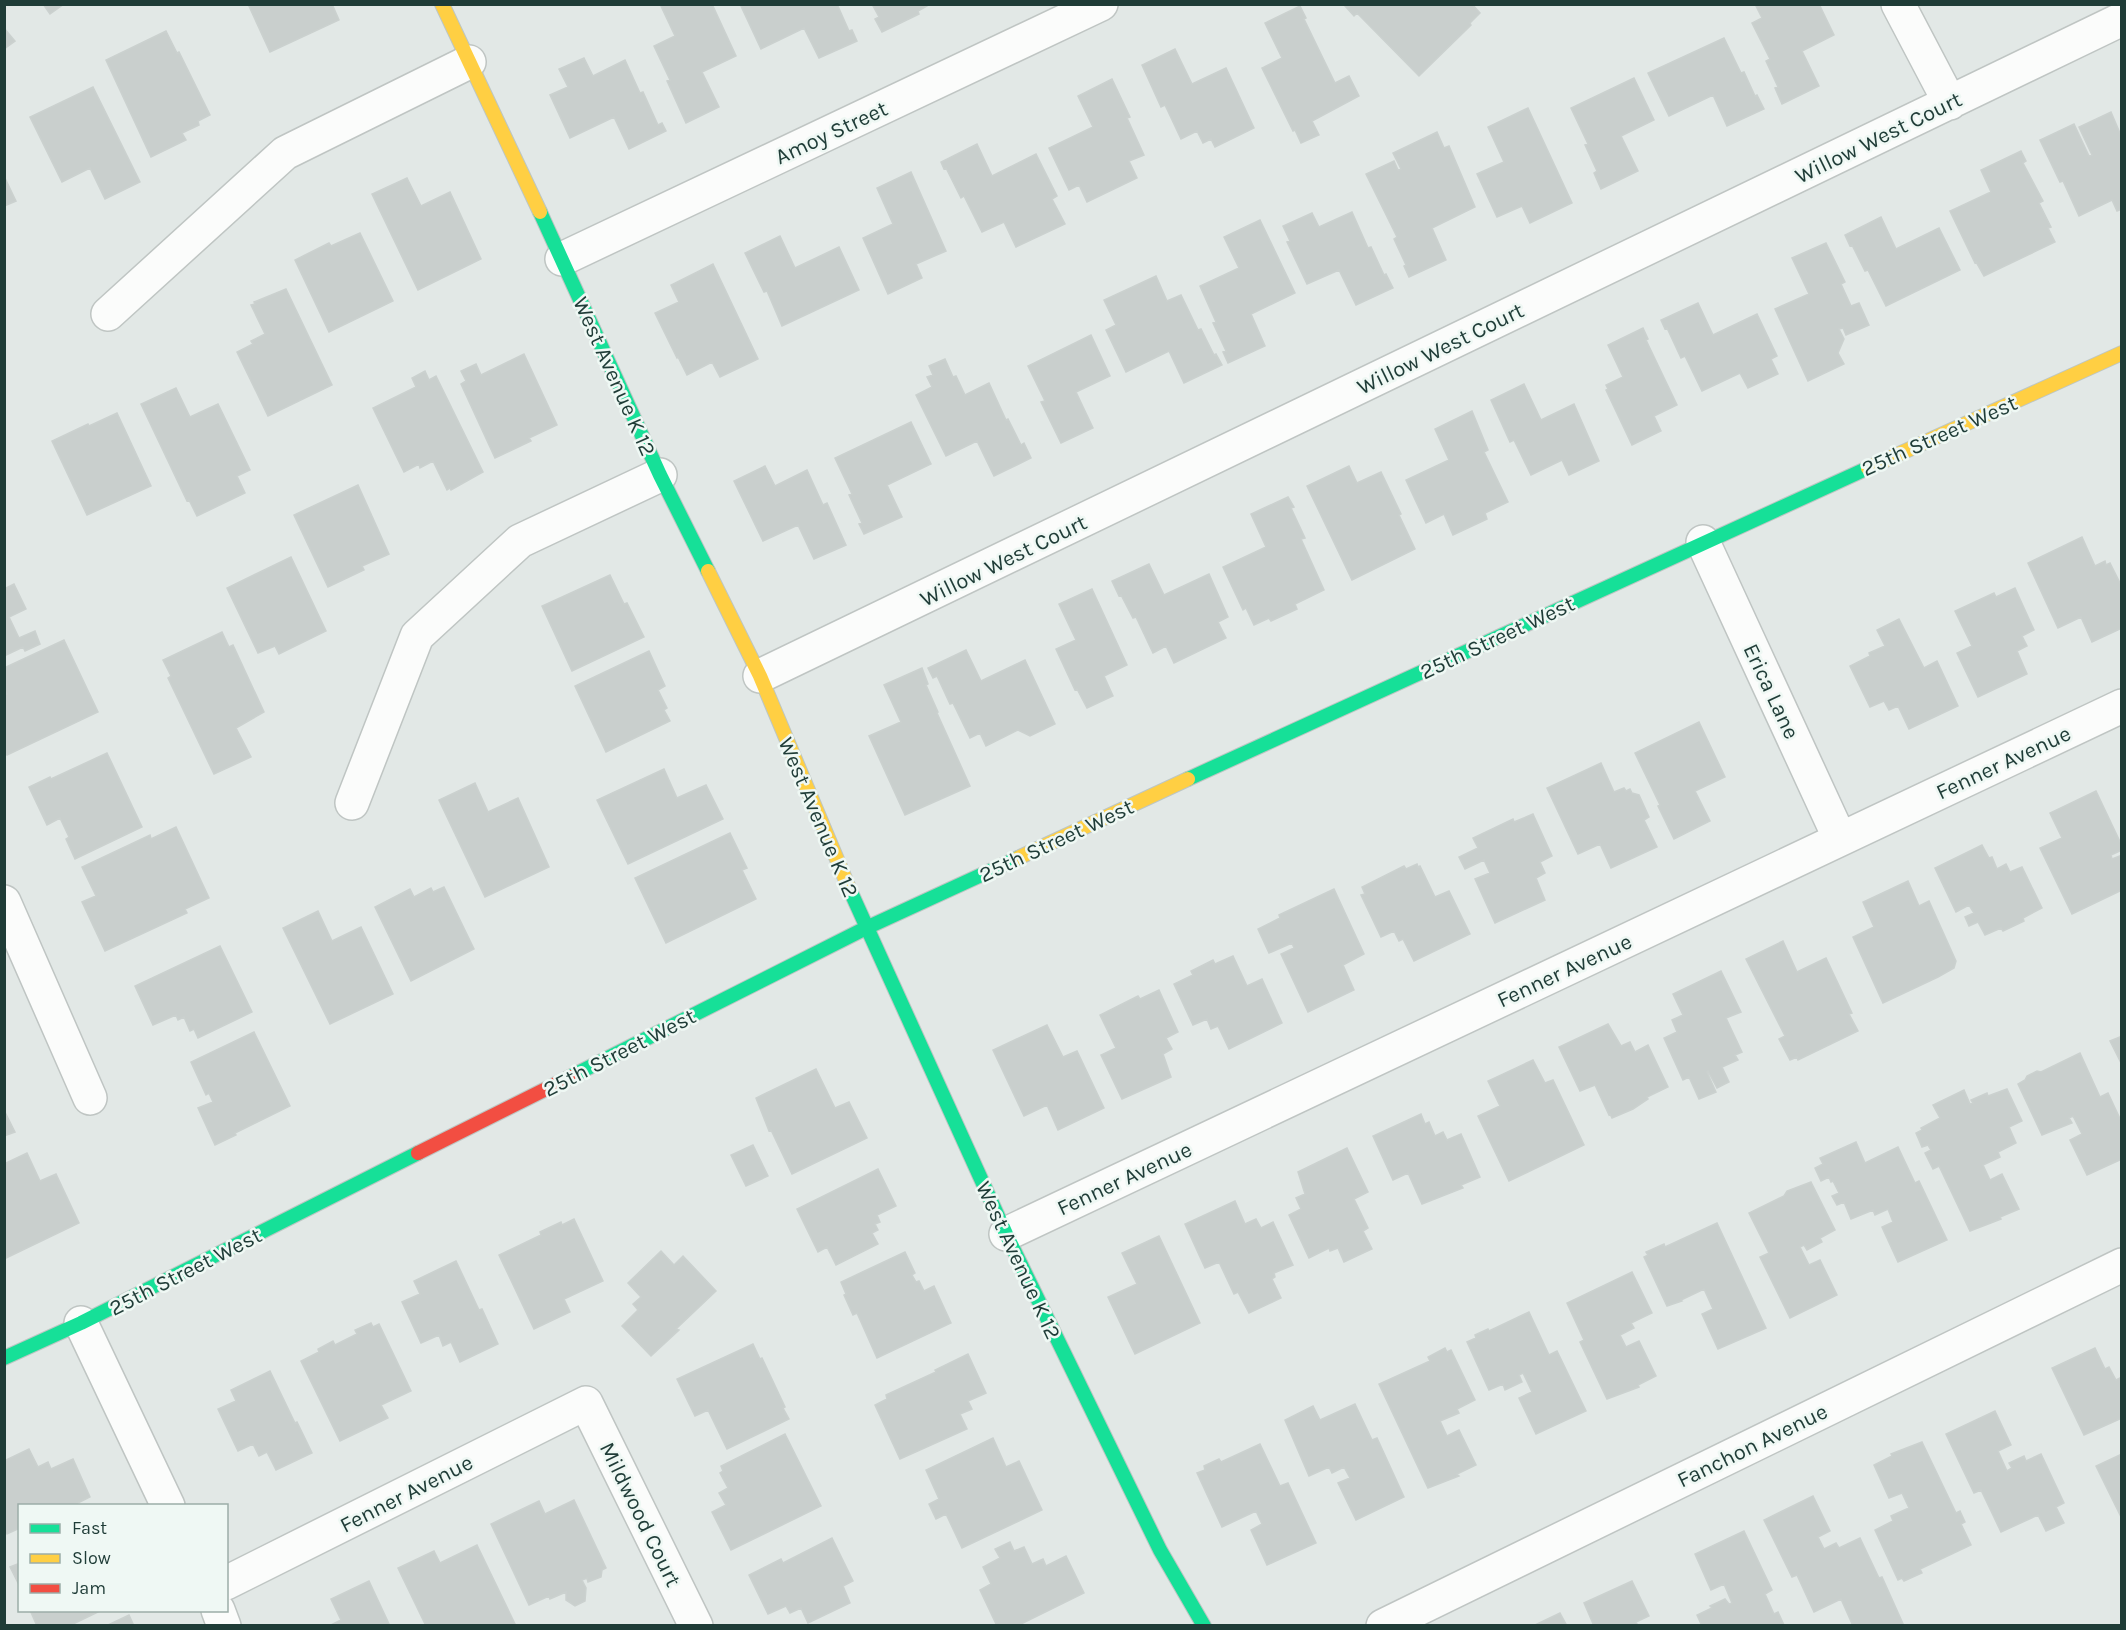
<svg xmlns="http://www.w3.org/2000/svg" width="2126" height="1630" viewBox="0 0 2126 1630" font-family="Karla,sans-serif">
<rect width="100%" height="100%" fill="#e2e8e6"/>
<path fill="#c9cfcd" stroke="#cbd1cf" stroke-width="1.5" d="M43,4H64L50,14Z
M248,4H332L339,20L270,52Z
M660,4H712L736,56L702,72L719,107L686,123L667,81L670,80L654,46L675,36Z
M740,4H837L849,31L852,30L857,41L819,58L804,28L761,49Z
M872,4H926L927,6L918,11L919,14L882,32L875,19L879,17Z
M1347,4H1472L1480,13L1470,23L1471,25L1419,76L1357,13L1354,16L1345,6Z
M1755,4H1819L1834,35L1802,51L1819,86L1782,104L1775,88L1778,87L1766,61L1770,59L1752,23L1762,18Z
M1300,6L1306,18L1304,19L1335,83L1349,76L1359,96L1312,121L1319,135L1301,143L1295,130L1293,131L1262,68L1282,58L1265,23Z
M4,28L15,41L4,49Z
M166,31L177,53L179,52L210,115L198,121L199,125L182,133L186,140L151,157L106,60Z
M1724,38L1741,73L1744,72L1755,96L1757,95L1764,109L1727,126L1713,95L1669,116L1648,73Z
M1175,49L1192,84L1226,68L1254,128L1215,147L1211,139L1203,143L1197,131L1181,139L1165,105L1161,107L1142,65Z
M584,58L593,76L625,60L640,93L643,92L658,125L662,123L666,131L629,149L614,117L570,138L550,95L568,87L559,69Z
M1634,78L1654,120L1621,136L1638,171L1601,189L1594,173L1597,171L1585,145L1588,144L1571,108Z
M1112,79L1130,117L1127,118L1144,155L1129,161L1137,178L1087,202L1079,185L1069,190L1049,148L1093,127L1078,96Z
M93,87L140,182L105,199L90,168L62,182L30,117Z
M1528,108L1572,203L1530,223L1522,206L1497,217L1477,174L1504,162L1488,127Z
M2111,112L2122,138V209L2117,211L2112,200L2079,216L2063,181L2060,182L2040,140L2074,124L2089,156L2092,155L2079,127Z
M1437,132L1444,148L1449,146L1475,207L1432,228L1446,260L1409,277L1404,266L1406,265L1394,239L1397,237L1366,174L1394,161L1398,170L1401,169L1393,153Z
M977,144L992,176L1036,154L1057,196L1052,199L1065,224L1016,247L1004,222L982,232L964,196L961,198L946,168L944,169L941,162Z
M2021,151L2026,161L2023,163L2043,201L2039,203L2051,227L2048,228L2055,242L1984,276L1976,262L1975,263L1950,211L1991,192L1981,170Z
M911,172L946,251L916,264L922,278L888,294L863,238L893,224L877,188Z
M4,176L16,201L4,206Z
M407,178L421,206L450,192L481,259L418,290L372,194Z
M1352,212L1368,248L1371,247L1384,275L1386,274L1393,288L1356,305L1339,270L1307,284L1287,242L1290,241L1283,226L1312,213L1319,227Z
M1881,217L1896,249L1939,228L1960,270L1886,306L1868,270L1865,271L1852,245L1850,246L1845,235Z
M1260,220L1295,293L1251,314L1265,346L1228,363L1223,352L1226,351L1213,323L1216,322L1200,286L1239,268L1224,237Z
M360,233L393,301L329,332L295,260L329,243L331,246Z
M780,236L795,268L839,247L859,290L782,326L767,291L764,292L745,253Z
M1826,243L1845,282L1841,284L1851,306L1859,303L1869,325L1846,335L1843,328L1839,329L1844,339L1838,353L1844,364L1808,381L1775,309L1809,294L1792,258Z
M713,264L758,359L720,377L712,362L687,375L678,357L677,358L655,313L679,302L671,285Z
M1156,276L1167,301L1181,295L1198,330L1201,329L1214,355L1216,354L1222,365L1184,383L1169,351L1126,372L1106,330L1116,325L1104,300Z
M286,289L332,385L268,416L237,352L253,344L251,341L265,334L251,305L255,304L254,302Z
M1698,303L1713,335L1757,314L1777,356L1771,359L1778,374L1748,388L1740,373L1702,391L1685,356L1681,358L1667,328L1665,329L1661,320Z
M1643,328L1648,339L1646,340L1677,405L1654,416L1661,431L1632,445L1606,390L1608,389L1606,385L1623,377L1608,345Z
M1091,335L1110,376L1076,392L1093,428L1061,443L1041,402L1045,401L1028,366Z
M524,354L557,425L529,438L531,441L495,458L461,384L466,381L461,371L476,364L481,375Z
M945,359L953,377L956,376L965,395L989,383L1006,420L1008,419L1021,445L1024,443L1031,458L994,476L977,441L946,456L916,395L932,387L927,377L933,375L929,366Z
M425,371L429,380L436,376L483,472L451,490L450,488L447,490L433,461L420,468L419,464L404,472L373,408L416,387L412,378Z
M1524,384L1541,420L1574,404L1599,461L1569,475L1562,460L1531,475L1514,440L1510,442L1491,400Z
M176,388L190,417L218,404L250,470L237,476L245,493L197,516L189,500L187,501L141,404Z
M1472,411L1488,450L1484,452L1508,502L1485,513L1487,519L1453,535L1444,514L1426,523L1406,480L1449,460L1435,429Z
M117,413L151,486L87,515L52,441L88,424L89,426Z
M911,422L931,464L887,485L902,517L864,534L859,524L862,523L849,495L852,494L835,458Z
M765,466L775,486L807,470L823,505L827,503L846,545L814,559L798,525L763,541L734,481Z
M1349,466L1357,483L1381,472L1401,514L1399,515L1415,549L1352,580L1307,486Z
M358,485L389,554L362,566L364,570L328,587L294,515Z
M1288,497L1294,507L1291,508L1305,538L1301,539L1324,590L1295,604L1297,609L1271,621L1269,618L1254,625L1246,608L1243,610L1223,567L1266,547L1251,514Z
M2082,537L2095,566L2105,561L2106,565L2110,563L2122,587V628L2092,642L2081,617L2058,628L2028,563Z
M291,557L326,631L279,654L275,646L258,653L227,588Z
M1149,564L1164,595L1209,574L1228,617L1218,622L1226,638L1174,663L1166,646L1153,653L1136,617L1133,618L1121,595L1119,596L1112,581Z
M610,575L624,604L627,603L644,637L572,671L542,606Z
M14,584L26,609L9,617L19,638L35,631L40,644L25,651L23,647L4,656V589Z
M2015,588L2034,630L2022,636L2027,646L2017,651L2027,674L1978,697L1957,653L1972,646L1955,611L1994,593L1996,597Z
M1092,589L1127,665L1104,676L1113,696L1087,708L1077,689L1075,690L1056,649L1076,640L1059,604Z
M1899,619L1924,668L1937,661L1958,706L1909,729L1898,706L1889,710L1884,701L1870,707L1850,666L1870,656L1869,653L1885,646L1877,630Z
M222,632L229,647L233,645L264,712L236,728L251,757L214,774L168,678L171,676L163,660Z
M64,640L98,712L7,755L4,750V695L7,694L4,688V668Z
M966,650L981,681L1025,660L1055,724L1030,736L1018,730L986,746L980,733L970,738L953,703L950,704L937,676L933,678L928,668Z
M649,651L665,686L658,690L667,708L664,710L670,721L606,752L575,686Z
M922,668L928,684L926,685L938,712L937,713L970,786L905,815L869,736L901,722L884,685Z
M1699,722L1725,777L1695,791L1710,821L1674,839L1658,806L1660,805L1635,753Z
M107,753L142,827L75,859L66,839L69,837L60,818L47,825L29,787L50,777L51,779Z
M1601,763L1614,792L1624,788L1626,791L1630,789L1632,793L1639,795L1649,817L1644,820L1657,847L1611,868L1600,844L1578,854L1547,788Z
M664,769L677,798L706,785L723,819L628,864L597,800Z
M475,783L488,812L518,798L549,867L485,897L439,800Z
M2096,791L2122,846V850L2111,855L2112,859L2122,855V890L2072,914L2040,848L2062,838L2050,813Z
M1533,814L1552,856L1540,862L1545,873L1536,878L1545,900L1495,923L1475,879L1490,873L1484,860L1465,869L1459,857L1478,848L1473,838L1513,819L1514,822Z
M176,827L209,898L185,909L187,913L105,951L82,902L96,896L82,867L150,835L151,839Z
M730,833L747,868L742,870L756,899L666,943L635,878Z
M1982,845L1989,858L1992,857L1997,869L2006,864L2010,872L2022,867L2042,908L2023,918L2024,921L2003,931L2001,928L1985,935L1978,922L1969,926L1965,917L1974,913L1969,905L1956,912L1935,868Z
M1417,864L1418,867L1420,866L1435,897L1449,891L1470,934L1414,961L1403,939L1399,941L1394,931L1381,937L1361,895L1365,894L1362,887L1404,866L1406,869Z
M1908,881L1919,906L1929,901L1956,961L1954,968L1938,977L1883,1003L1853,937L1874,927L1863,902Z
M444,887L474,949L411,981L375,907L410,889L414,897L431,888L433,892Z
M1334,889L1364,954L1343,965L1354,990L1308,1012L1281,954L1294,948L1292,943L1269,953L1258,929L1280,918L1279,915Z
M318,911L332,941L361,927L393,994L330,1024L283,928Z
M1783,941L1797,972L1826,958L1852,1013L1849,1014L1858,1031L1798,1060L1797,1057L1790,1060L1779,1039L1785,1036L1746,959Z
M220,946L252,1012L198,1038L194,1029L190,1031L184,1017L178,1020L176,1015L153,1025L135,986Z
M1233,956L1247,986L1262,979L1282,1023L1229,1049L1218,1026L1211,1029L1207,1019L1193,1025L1174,984L1193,975L1191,971L1213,960L1215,964Z
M1721,971L1741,1012L1726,1018L1742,1052L1735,1055L1738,1060L1722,1067L1729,1082L1717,1088L1708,1071L1707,1072L1716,1092L1699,1099L1689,1077L1683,1080L1664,1038L1677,1032L1672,1020L1683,1015L1673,994Z
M1159,990L1178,1032L1166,1038L1172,1049L1163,1054L1171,1077L1122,1099L1101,1055L1116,1048L1100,1015L1138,996L1140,999Z
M1608,1024L1621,1046L1630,1042L1635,1052L1648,1045L1668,1087L1647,1097L1648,1099L1633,1109L1612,1118L1610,1114L1609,1115L1595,1085L1580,1091L1559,1047Z
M1047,1025L1063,1057L1077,1051L1104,1108L1058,1130L1047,1105L1024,1116L993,1050Z
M254,1032L290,1106L235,1133L236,1135L215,1145L198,1108L213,1102L209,1093L206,1095L191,1062Z
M2122,1036V1065L2110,1041Z
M2080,1053L2100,1097L2108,1093L2122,1123V1159L2087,1175L2070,1140L2082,1134L2073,1116L2069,1118L2072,1123L2042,1135L2018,1084L2025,1080L2027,1076L2037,1071L2041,1072Z
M1533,1060L1545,1083L1553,1080L1584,1145L1509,1181L1478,1116L1500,1106L1488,1081Z
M816,1069L835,1108L849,1102L867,1138L792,1174L771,1130L769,1131L756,1098Z
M2007,1089L2022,1121L2009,1127L2016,1143L1998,1152L2000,1157L1983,1165L1990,1180L2002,1174L2019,1209L2000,1217L2001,1219L1970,1231L1939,1166L1933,1169L1925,1153L1931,1150L1928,1145L1922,1147L1916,1133L1922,1130L1921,1128L1940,1118L1933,1105L1964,1090L1970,1104L1973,1103L1971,1100L1987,1093L1988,1096Z
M4,1110L15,1132L4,1136Z
M1421,1114L1425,1124L1429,1122L1435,1136L1443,1132L1447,1140L1461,1134L1480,1177L1461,1185L1463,1188L1422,1204L1408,1173L1393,1180L1373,1136Z
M1856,1142L1865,1163L1898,1147L1915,1183L1919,1181L1947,1240L1898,1262L1882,1227L1893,1222L1888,1209L1875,1215L1873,1210L1851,1219L1844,1202L1837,1205L1832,1196L1839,1193L1833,1181L1831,1182L1829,1177L1821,1181L1815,1168L1823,1164L1820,1158Z
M753,1145L768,1176L746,1186L731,1155Z
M1347,1148L1368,1192L1354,1199L1368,1228L1363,1231L1372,1249L1344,1262L1338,1248L1330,1251L1329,1248L1309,1258L1289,1215L1301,1209L1296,1198L1305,1194L1298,1172Z
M27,1153L40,1181L56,1174L79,1223L4,1259V1164Z
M878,1169L896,1206L877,1215L880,1222L875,1224L878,1230L872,1233L878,1244L836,1265L827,1247L818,1252L797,1209Z
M1811,1182L1835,1230L1820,1238L1822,1242L1807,1250L1804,1245L1800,1247L1809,1265L1820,1260L1837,1295L1790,1318L1760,1257L1769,1253L1749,1213L1784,1196L1787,1191Z
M1235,1201L1245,1224L1256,1219L1261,1228L1273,1222L1293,1265L1274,1273L1275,1277L1272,1279L1281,1298L1249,1313L1238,1292L1234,1294L1219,1262L1205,1268L1185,1224Z
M574,1219L603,1281L564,1299L570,1312L534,1329L499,1255L541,1235L540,1232L561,1222L562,1225Z
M1717,1223L1766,1328L1718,1349L1702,1314L1713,1309L1704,1289L1681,1300L1682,1301L1667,1306L1644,1257L1648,1255L1646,1252L1664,1244L1665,1247Z
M1159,1236L1200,1323L1135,1354L1108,1297L1137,1284L1122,1253Z
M661,1251L674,1265L683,1256L716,1291L676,1329L679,1330L651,1356L622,1326L638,1310L633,1304L641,1297L628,1283Z
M905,1252L915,1273L912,1275L916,1282L919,1281L924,1291L934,1286L951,1323L877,1358L857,1313L853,1315L844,1295L846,1294L841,1282Z
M456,1261L479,1310L482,1309L498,1344L460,1362L451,1342L443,1346L439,1335L421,1343L402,1302L420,1294L414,1281Z
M1632,1272L1652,1313L1631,1323L1634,1328L1620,1335L1626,1347L1639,1341L1656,1376L1638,1385L1639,1387L1607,1399L1580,1342L1584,1340L1567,1303Z
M1529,1312L1549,1355L1557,1351L1586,1411L1536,1434L1519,1398L1532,1392L1523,1373L1519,1375L1522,1382L1505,1390L1503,1384L1489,1390L1467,1342L1476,1338L1475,1335L1488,1329L1489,1331Z
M371,1323L373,1327L379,1324L411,1391L381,1405L388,1418L340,1441L301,1361L319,1352L318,1349L333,1341L335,1345L357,1334L355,1330Z
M753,1344L760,1359L762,1358L785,1407L783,1408L789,1419L727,1449L708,1410L695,1416L677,1379Z
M1445,1348L1447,1352L1451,1350L1475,1400L1457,1409L1459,1413L1440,1421L1447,1436L1459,1430L1476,1465L1457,1474L1459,1476L1428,1488L1379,1384L1430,1361L1428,1357Z
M2095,1348L2105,1369L2109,1367L2116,1380L2122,1377V1418L2084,1435L2052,1368Z
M968,1354L986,1393L968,1401L972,1409L960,1414L967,1429L900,1459L875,1405L887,1399L886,1395L936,1372L935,1370Z
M270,1371L295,1423L297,1422L312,1453L276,1470L267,1452L259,1456L253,1444L238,1451L218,1409L236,1401L231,1390Z
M1355,1404L1372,1440L1377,1438L1404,1497L1356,1520L1338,1483L1350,1478L1344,1467L1332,1473L1329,1467L1309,1476L1285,1420L1313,1406L1320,1420Z
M1995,1411L2011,1445L1998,1451L2007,1471L2012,1468L2009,1463L2024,1456L2026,1461L2041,1454L2064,1503L2056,1507L2064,1523L2046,1531L2038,1515L2001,1532L1981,1490L1974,1493L1946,1434Z
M785,1434L821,1506L731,1550L712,1512L726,1505L719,1493L728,1488L720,1473L723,1471L721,1466Z
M993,1438L1006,1467L1019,1461L1042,1510L962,1548L946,1514L936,1519L929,1504L939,1499L926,1470Z
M1922,1442L1956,1513L1960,1511L1965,1522L1961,1524L1971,1545L1920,1569L1922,1573L1904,1581L1902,1578L1898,1580L1875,1530L1893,1521L1891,1516L1909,1508L1902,1493L1889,1498L1874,1465L1892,1456L1891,1454Z
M1260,1444L1280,1486L1288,1483L1316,1543L1267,1565L1251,1530L1262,1524L1256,1511L1222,1527L1197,1473L1205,1470L1204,1466L1219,1459L1221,1462Z
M29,1449L38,1467L48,1462L51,1469L73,1459L90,1497L72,1506H20V1528L7,1534L4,1532V1461Z
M2122,1454V1519L2096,1466Z
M1813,1496L1830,1531L1818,1537L1824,1549L1836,1543L1839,1548L1860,1538L1879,1578L1882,1577L1904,1626H1853L1841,1599L1814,1612L1797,1575L1792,1577L1764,1520Z
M574,1500L606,1568L602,1570L601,1577L588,1582L587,1578L582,1580L586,1588L585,1601L575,1606L566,1600V1592L550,1599L549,1596L529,1605L491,1524L539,1501L545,1514Z
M1744,1531L1772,1590L1765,1594L1774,1614L1778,1612L1784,1625L1702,1626L1697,1615L1712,1608L1710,1606L1725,1599L1729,1604L1732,1603L1724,1584L1711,1590L1695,1554Z
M832,1538L853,1581L843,1586L850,1603L808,1623L801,1608L790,1613L786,1606L768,1614L749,1575L781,1559L783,1563Z
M1010,1542L1014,1551L1024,1547L1032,1564L1043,1559L1046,1566L1066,1556L1084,1593L1017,1626H997L980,1590L991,1584L983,1567L1000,1558L995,1549Z
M477,1545L516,1626H426L398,1568L434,1551L440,1563Z
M20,1563V1587L10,1567Z
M369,1581L390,1626H329L341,1620L331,1599Z
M1632,1581L1649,1616L1636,1622L1638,1626H1594L1584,1603Z
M30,1610H102L69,1626H37Z
M1560,1613L1567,1626H1533Z
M129,1615L134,1626H106Z"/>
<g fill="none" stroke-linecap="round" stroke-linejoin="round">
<g stroke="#bfc5c3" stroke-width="36">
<path id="street" d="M1898,4L1950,103
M562,259L1101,4
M108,314L285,153L469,62
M1703,542L1840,839
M760,676L2120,20
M352,803L417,636L520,541L660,475
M4,902L90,1098
M1006,1234L2122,706
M81,1323L168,1506
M226,1583L586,1403L696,1626
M218,1610L224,1626
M1383,1626L2122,1265"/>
</g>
<g stroke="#bdc6c3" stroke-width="16">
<path id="fast" d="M540,212L660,475L708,571
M1188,779L1868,468
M849,888L1006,1234L1160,1550L1204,1626
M570,1077L866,928L1018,858
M4,1358L81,1323L418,1153"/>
</g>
<g stroke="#bdc6c3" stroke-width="16">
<path id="slow" d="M442,4L540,212
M1868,468L2122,353
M708,571L760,676L849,888
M1018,858L1188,779"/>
</g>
<g stroke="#bdc6c3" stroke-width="16">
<path id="jam" d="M418,1153L570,1077"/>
</g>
<use href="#street" stroke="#fbfcfb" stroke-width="33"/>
<use href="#fast" stroke="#16e098" stroke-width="14"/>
<use href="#slow" stroke="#ffcf43" stroke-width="14"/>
<use href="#jam" stroke="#f24e42" stroke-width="14"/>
</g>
<g text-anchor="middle" stroke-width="5" stroke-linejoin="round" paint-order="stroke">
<g font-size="22" fill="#1f3c37" stroke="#eff8f4">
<text transform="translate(831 132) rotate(-25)" y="8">Amoy Street</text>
<text transform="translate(1878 137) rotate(-26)" y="8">Willow West Court</text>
<text transform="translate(1440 348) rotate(-26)" y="8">Willow West Court</text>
<text transform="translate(615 376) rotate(66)" y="8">West Avenue K 12</text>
<text transform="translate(1939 435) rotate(-24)" y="8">25th Street West</text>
<text transform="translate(1003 560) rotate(-26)" y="8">Willow West Court</text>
<text transform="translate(1497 637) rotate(-25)" y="8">25th Street West</text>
<text transform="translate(1772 691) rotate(65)" y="8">Erica Lane</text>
<text transform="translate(2003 762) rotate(-25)" y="8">Fenner Avenue</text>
<text transform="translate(819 817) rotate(67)" y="8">West Avenue K 12</text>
<text transform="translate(1056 840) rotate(-25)" y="8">25th Street West</text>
<text transform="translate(1564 970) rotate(-25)" y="8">Fenner Avenue</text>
<text transform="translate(619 1052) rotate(-27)" y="8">25th Street West</text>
<text transform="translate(1124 1178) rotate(-25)" y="8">Fenner Avenue</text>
<text transform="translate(1019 1260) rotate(65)" y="8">West Avenue K 12</text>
<text transform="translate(185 1271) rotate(-27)" y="8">25th Street West</text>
<text transform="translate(1752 1445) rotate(-26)" y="8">Fanchon Avenue</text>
<text transform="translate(406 1493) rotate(-27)" y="8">Fenner Avenue</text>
<text transform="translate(641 1514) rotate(64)" y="8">Mildwood Court</text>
</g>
</g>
<rect width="2126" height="1630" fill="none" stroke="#1f3c37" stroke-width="12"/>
<rect x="18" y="1504" width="210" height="108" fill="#eff8f4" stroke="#9cada8" stroke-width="1.5"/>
<rect x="30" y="1524" width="30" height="9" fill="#16e098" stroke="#9cada8" stroke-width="1.5"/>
<text x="72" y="1534" font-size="18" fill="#1f3c37">Fast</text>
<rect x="30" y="1554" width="30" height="9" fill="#ffcf43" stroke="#9cada8" stroke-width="1.5"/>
<text x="72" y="1564" font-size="18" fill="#1f3c37">Slow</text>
<rect x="30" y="1584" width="30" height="9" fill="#f24e42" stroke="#9cada8" stroke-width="1.5"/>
<text x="72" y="1594" font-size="18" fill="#1f3c37">Jam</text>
</svg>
